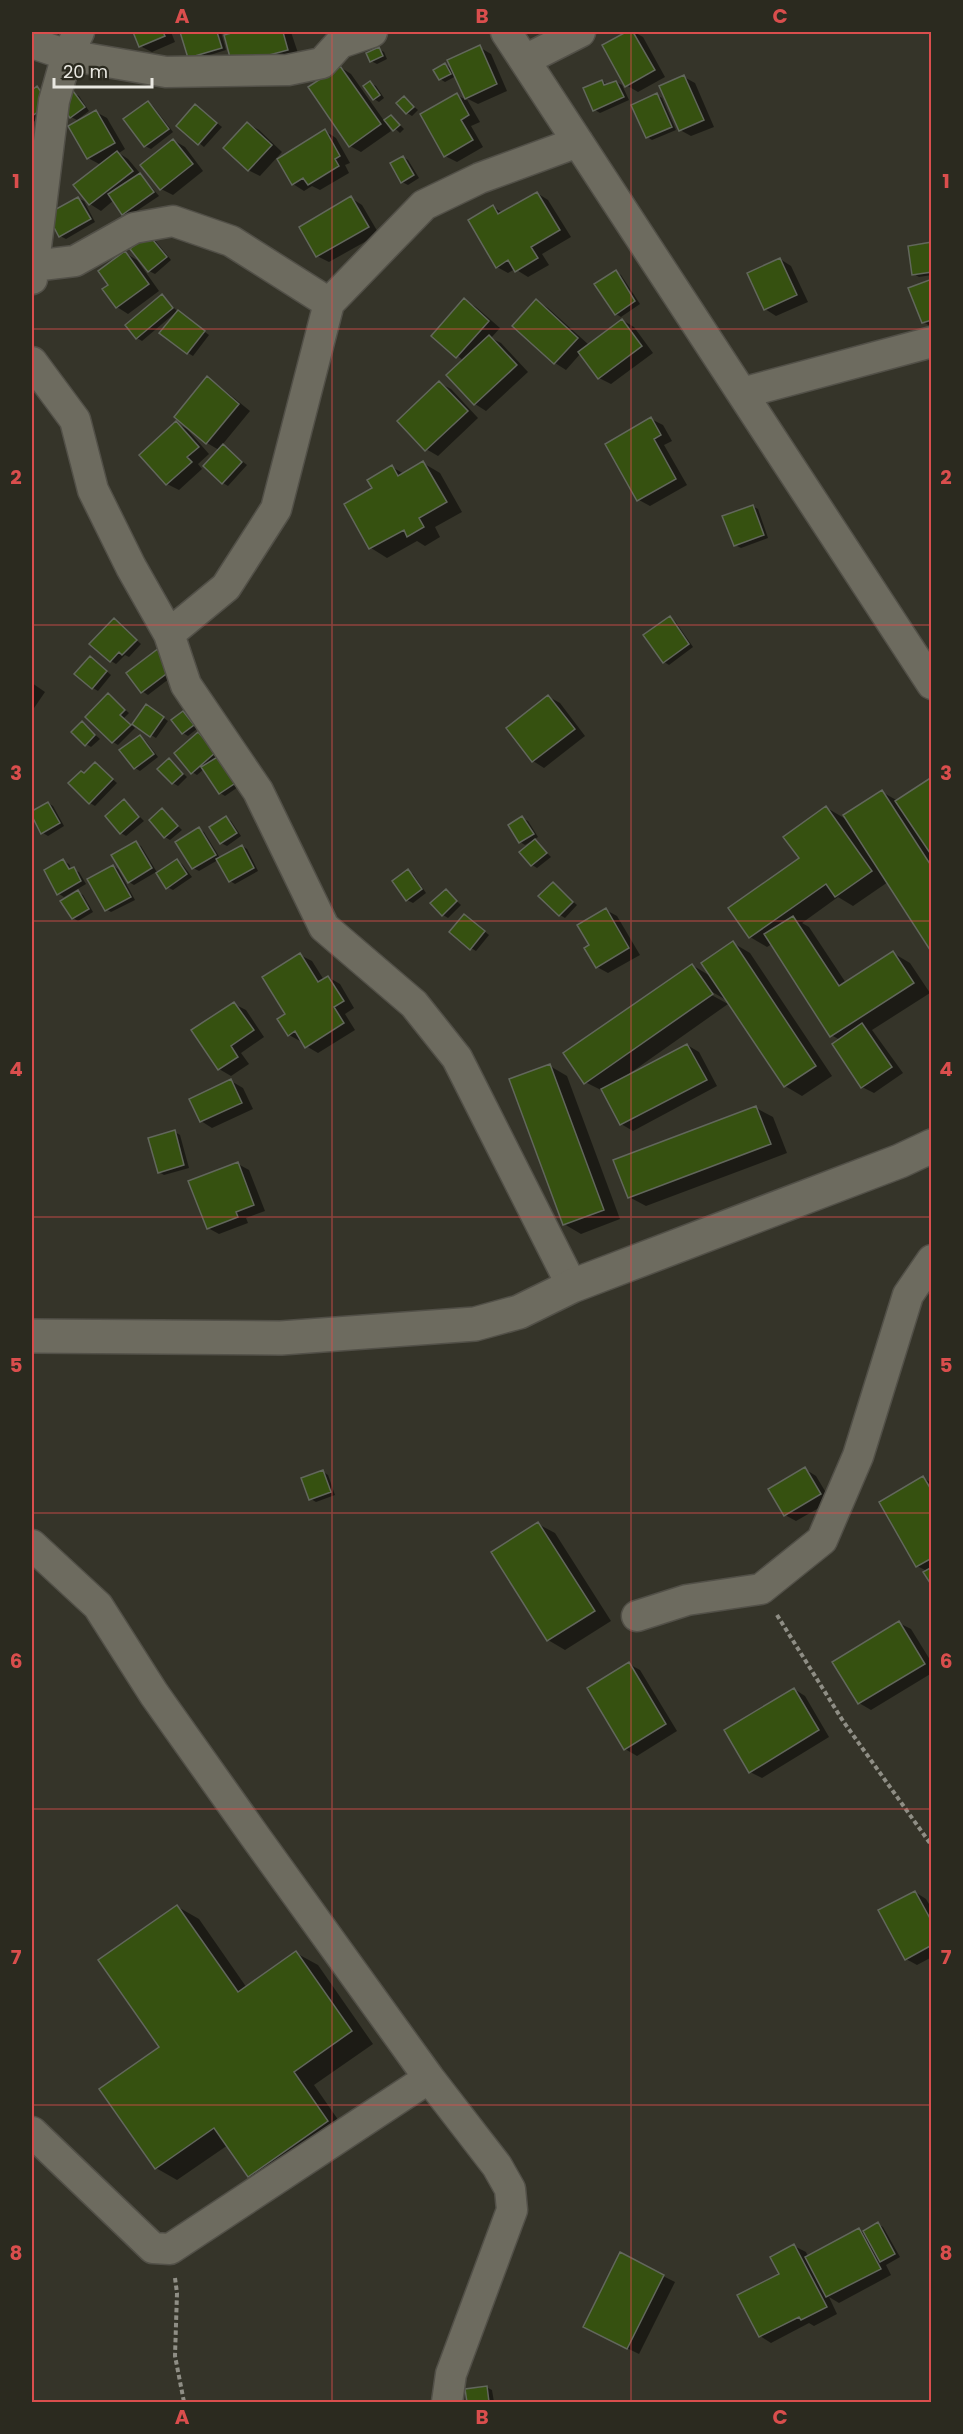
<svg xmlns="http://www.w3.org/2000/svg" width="963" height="2434" viewBox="0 0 963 2434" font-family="Poppins,sans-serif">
<rect width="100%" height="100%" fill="#353429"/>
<path fill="#0007" d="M135,32H171L175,42L152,52L140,46Z
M188,32H221L226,50L194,60L189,57L182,33Z
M241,32H291L299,56L234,64L226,36Z
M629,32H634L643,37L665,77L638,92L626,85L604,45Z
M479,47L491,54L507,91L478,104L466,98L480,122L471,126L483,147L457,162L445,156L457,95L468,101L456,76L445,82L440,79L445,65L453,69Z
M379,49L384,52L387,59L377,64L371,61Z
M340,67L351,74L385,122L391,116L404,129L400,133L388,122L386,123L391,131L361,152L350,146Z
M684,77L695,83L714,127L691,136L680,130Z
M602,81L607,84L616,82L622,85L629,100L600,113L595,110L585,89Z
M370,83L376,86L384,98L379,102L374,99Z
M37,88L42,91L53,108L32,123V92Z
M73,93L79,96L89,111L77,120L71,117Z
M657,95L662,98L676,130L652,140L647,137Z
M404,98L418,110L412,116L407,113Z
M148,102L153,106L173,132L151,149L145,146L125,119Z
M200,109L222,127L204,147L178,126Z
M96,112L107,118L125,149L119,153L128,159L159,196L129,216L123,213L114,200L101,211L90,204L101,165L88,158Z
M248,124L259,130L282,152L260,176L248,170Z
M325,131L336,138L350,163L345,165L349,173L320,190L312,186L304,191L293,184Z
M173,140L185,147L203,171L173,195L161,189Z
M403,157L408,160L419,178L408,185L402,182Z
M537,193L548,200L571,237L542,254L549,265L528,277L515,269L508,273L497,267L493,207L503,213Z
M78,198L84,201L95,222L66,239L60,236Z
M351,198L362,205L379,234L329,262L317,256Z
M154,239L171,260L155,274L149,271L132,249Z
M932,244V275L919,277L914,274Z
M125,253L137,260L159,291L128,314L117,307L104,289L110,285Z
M780,259L791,266L808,302L776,316L765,309Z
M616,272L621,275L640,304L621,317L616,314Z
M932,281V327L923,322Z
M162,296L178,312L209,335L193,356L188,353L175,313L142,341L137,338Z
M464,300L476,307L500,328L491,338L501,343L528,372L486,411L475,404L464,361L433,336Z
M537,301L548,308L589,345L622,320L634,327L653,353L611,384L599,378L581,353L566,370L555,363Z
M207,378L218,385L250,411L222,445L247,465L228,486L223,483L219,450L207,443Z
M439,383L451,389L478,418L438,456L426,449Z
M651,419L663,425L672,441L664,445L687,485L650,506L639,500Z
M176,423L187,429L209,454L198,464L202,469L179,490L167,484L141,455Z
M423,463L440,473L462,512L435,527L440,537L425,546L417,541L387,558L371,548L374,489L392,467L404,474Z
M752,506L758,509L768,538L741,548L735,545Z
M670,618L675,621L693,647L669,665L664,662Z
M114,620L141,644L129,657L125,655L116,664L111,661Z
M159,650L178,672L148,695L142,691Z
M95,661L111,675L98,691L93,688Z
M32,683L45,692L32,711Z
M108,695L129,713L124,718L135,728L118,745L113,742Z
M549,697L560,703L585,736L544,768L533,761L508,729Z
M151,709L168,721L156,738L151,735Z
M183,712L198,728L188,736L183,733Z
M82,723L100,739L91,747L86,744Z
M198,733L204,737L241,785L225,796L220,793L204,769L197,775L192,772Z
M140,737L145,740L158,757L140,771L135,768Z
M169,760L187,777L178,786L173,783Z
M95,764L117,783L95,806L90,803L84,775Z
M932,779V950L888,882L853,906L838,897L802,923L809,927L846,983L893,953L910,963L930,993L872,1030L903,1073L874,1093L862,1087L840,1040L831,1035L772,944L767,947L750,937L731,909L801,859L827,808L849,821L882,792L898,801Z
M124,801L144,821L126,836L121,833Z
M48,803L53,806L64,826L48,836L43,833L32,813Z
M162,810L182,830L170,840L165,837Z
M226,818L231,821L241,836L227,846L221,843Z
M522,818L528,821L538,837L525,845L520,842Z
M199,829L204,832L220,858L242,846L247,849L258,871L235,884L230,881L218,860L199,871L193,868L177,842Z
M535,841L551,857L537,868L532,865Z
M136,843L141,846L158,874L177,861L182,864L192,877L173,890L167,887L156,872L134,885L129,882Z
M63,861L69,864L72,870L79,872L86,884L64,897L59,894Z
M113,866L118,869L135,900L111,912L106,909Z
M408,871L413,874L426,893L413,903L407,900Z
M553,884L577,905L565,918L560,915Z
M446,891L461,905L448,918L443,915Z
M78,892L83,895L93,912L78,921L73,918Z
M606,910L617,916L640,955L608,973L597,967L591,946Z
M469,919L489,935L476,951L471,948Z
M733,943L750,953L832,1076L802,1096L785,1086L728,1004V1001L707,989L706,992L728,1004L626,1076L627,1077L687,1045L699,1052L717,1086L633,1131L621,1124L603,1091L585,1082L692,965L712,977Z
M300,955L312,961L324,980L328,977L340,984L354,1008L345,1014L355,1030L318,1053L306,1046L302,1040L300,1041L289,1035L287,1014Z
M234,1004L246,1010L264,1037L241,1053L249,1064L231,1076L219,1069L193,1031Z
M550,1066L567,1076L620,1219L581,1234L564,1224Z
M231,1081L243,1088L253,1109L212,1128L201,1121Z
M756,1108L773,1117L787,1153L646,1206L629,1197Z
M175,1132L180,1135L189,1168L164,1175L159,1172Z
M238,1164L249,1170L265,1211L246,1218L248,1223L219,1234L208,1228Z
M805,1469L816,1476L831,1501L796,1521L785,1515Z
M323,1472L328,1475L335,1495L316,1502L311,1499Z
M923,1478L932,1483V1583L927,1571L917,1566Z
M538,1524L555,1533L611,1621L565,1650L548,1640L493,1552Z
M899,1623L911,1629L932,1663V1673L871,1710L859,1703L834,1662Z
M629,1664L640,1670L677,1731L637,1756L625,1749Z
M794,1689L805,1696L829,1737L762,1778L750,1772Z
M915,1892L926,1899L932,1909V1957L917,1965L906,1959Z
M178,1907L199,1919L247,1988L296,1953L318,1965L373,2044L314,2085L348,2134L271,2188L249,2176L228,2145L177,2180L156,2168L161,2048Z
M878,2224L883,2227L900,2257L886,2265L891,2275L839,2303L829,2297L837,2314L814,2326L809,2323L771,2343L760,2336L781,2275L794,2246L806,2252L808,2257L859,2230L864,2232Z
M663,2276L675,2282L639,2354L596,2333Z
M486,2387L492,2390L494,2402H469L467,2390Z"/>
<path fill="#365110" stroke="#62675c" stroke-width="1.5" d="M133,32H163L165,36L139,47Z
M180,32H217L222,48L188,58Z
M235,32H283L288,50L232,65L224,35Z
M626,32H633L655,70L625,87L602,45Z
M480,45L497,84L465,99L447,60Z
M379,47L383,56L370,62L366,53Z
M445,63L451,74L439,80L433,70Z
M340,66L381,124L349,147L308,87Z
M684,75L704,120L679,131L659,86Z
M602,80L604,85L616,81L624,97L593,111L583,88Z
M370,81L380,95L373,100L363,86Z
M37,86L49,104L32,116V90Z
M73,91L85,107L70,118L58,101Z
M457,93L469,115L461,120L473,140L444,157L420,114Z
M657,93L672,127L646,138L631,105Z
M404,96L414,107L406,114L396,103Z
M148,101L169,129L144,147L123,119Z
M195,104L217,123L198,145L176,126Z
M96,110L115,143L87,159L68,126Z
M391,115L400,125L393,131L384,120Z
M247,122L272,145L248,171L223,148Z
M325,129L340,156L335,159L339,166L308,185L303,178L292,185L277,159Z
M173,139L193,164L160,190L140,165Z
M117,151L133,171L89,205L73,185Z
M403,156L414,175L401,183L390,163Z
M140,173L154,192L122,215L108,194Z
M537,192L560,230L531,247L538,258L515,272L508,260L496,268L468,220L493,205L498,214Z
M351,196L369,227L316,257L299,227Z
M78,197L91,219L59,237L47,214Z
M148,234L167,257L148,272L130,249Z
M932,242V272L912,275L908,246Z
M125,251L149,284L116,308L102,289L108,285L98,271Z
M780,258L797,295L764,310L747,273Z
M616,270L635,301L615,315L594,284Z
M932,279V320L922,323L908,288Z
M162,294L173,308L136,339L125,325Z
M464,298L489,321L456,358L431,336Z
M536,299L578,338L554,364L512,326Z
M178,310L205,331L187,354L159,333Z
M622,319L642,346L598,379L578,352Z
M489,335L517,365L474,405L446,375Z
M207,376L239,404L206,444L174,417Z
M439,381L468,411L425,451L397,421Z
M651,417L661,435L654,439L676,479L637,501L605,444Z
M176,421L199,447L187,457L192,462L166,485L139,455Z
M223,444L242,462L222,484L203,466Z
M423,461L447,502L419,518L424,527L407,537L404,530L369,549L344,504L372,488L367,480L392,465L398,476Z
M753,505L764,535L734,546L722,516Z
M670,616L689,644L663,663L643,635Z
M114,618L137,640L122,655L119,652L110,662L89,644Z
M159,648L174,668L141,693L126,673Z
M90,656L107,671L92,689L74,674Z
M108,693L125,710L120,715L131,725L112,743L85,717Z
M548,695L575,729L532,762L506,728Z
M146,704L164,717L150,737L132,724Z
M183,711L194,725L182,734L171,720Z
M82,721L95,735L85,746L71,732Z
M198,732L216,752L191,774L174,753Z
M140,735L154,754L134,769L119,750Z
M219,756L237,782L219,794L201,767Z
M169,758L183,774L172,784L157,769Z
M95,762L113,779L89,804L68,783L81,771L84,773Z
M932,777V856L895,801Z
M882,790L932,867V953L843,815Z
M124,799L139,817L120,834L105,816Z
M48,802L60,823L41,834L32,816V811Z
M826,806L872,871L835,897L826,884L749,938L728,908L799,858L783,837Z
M162,808L178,826L164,838L149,820Z
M226,816L237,833L220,844L209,827Z
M522,816L534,834L519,843L508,825Z
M199,827L216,855L192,869L175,842Z
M535,839L547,853L531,866L519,852Z
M136,841L152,868L128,883L111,855Z
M242,845L254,868L229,882L216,859Z
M63,859L69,869L74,867L81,881L57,895L44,870Z
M177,859L187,874L166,889L156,873Z
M113,865L131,897L105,911L87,879Z
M408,869L422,889L406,901L392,881Z
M553,882L573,902L559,916L538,896Z
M446,889L457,901L442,916L430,903Z
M78,890L89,909L72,919L60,901Z
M606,908L629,948L596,968L584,948L589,945L577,925Z
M464,914L485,931L470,950L449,932Z
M793,916L839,986L893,951L914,983L830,1037L764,934Z
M733,941L816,1066L784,1087L701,963Z
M300,953L318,982L328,976L344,1001L334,1007L344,1023L305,1048L295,1031L288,1036L277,1019L285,1014L262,977Z
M692,964L713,994L584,1084L563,1053Z
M234,1002L254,1030L231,1046L238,1057L218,1070L191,1030Z
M862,1023L892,1067L861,1088L832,1044Z
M687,1044L707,1080L620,1125L601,1089Z
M550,1064L604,1210L563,1225L509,1079Z
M231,1079L242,1103L200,1122L189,1099Z
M756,1106L771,1144L628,1198L613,1160Z
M175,1130L184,1165L158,1173L148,1138Z
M238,1162L254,1205L236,1212L238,1217L207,1229L188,1181Z
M805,1467L821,1494L784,1516L768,1489Z
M323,1470L331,1492L309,1500L301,1478Z
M923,1476L932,1491V1558L916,1567L879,1502Z
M538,1522L595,1611L547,1641L491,1552Z
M932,1567V1586L923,1572Z
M899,1621L925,1664L858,1704L832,1662Z
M629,1662L666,1724L624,1750L587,1688Z
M794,1688L819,1730L749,1773L724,1730Z
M915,1891L932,1922V1945L905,1960L878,1910Z
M177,1905L238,1992L296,1951L352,2031L294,2072L328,2121L248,2177L214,2128L155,2169L99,2089L159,2047L98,1960Z
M878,2222L895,2254L880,2262L863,2231Z
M859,2228L881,2269L826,2297L805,2257Z
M794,2244L827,2307L801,2320L799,2317L759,2337L737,2295L779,2274L770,2257Z
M620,2252L664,2275L627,2349L583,2327Z
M487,2386L489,2402H467L465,2389Z"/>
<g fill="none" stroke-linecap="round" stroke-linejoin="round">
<g stroke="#525048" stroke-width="33">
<path id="street" d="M506,32L932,684
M32,43L67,55L166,72L288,70L322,63L340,43L372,32
M525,60L580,32
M33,266L75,261L134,228L173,221L231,241L329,303
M32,279L54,101L67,55L79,32
M32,362L75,420L93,490L131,567L169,634L186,685L258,791L324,927L414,1004L457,1058L572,1286
M742,393L932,342
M169,634L226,587L276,509L329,303L424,205L480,178L578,142
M32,1545L98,1606L154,1694L254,1835L429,2078L497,2166L510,2189L512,2210L451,2374L447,2402
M637,1616L687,1600L761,1589L822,1540L858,1456L908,1295L932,1260
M32,2132L153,2248L170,2249L429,2078"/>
</g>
<g stroke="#525048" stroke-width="36">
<path id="secondary" d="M32,1336L281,1338L475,1324L519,1312L572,1286L900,1161L932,1146"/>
</g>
<path stroke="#8f8e85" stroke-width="4" stroke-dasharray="4.5 3" stroke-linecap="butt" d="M777,1615L843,1721L932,1846
M175,2278L177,2293L175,2356L184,2402"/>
<use href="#street" stroke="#6d6b5f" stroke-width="30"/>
<use href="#secondary" stroke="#6d6b5f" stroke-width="33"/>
</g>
<path fill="none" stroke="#da4e4d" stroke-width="1.5" stroke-opacity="0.55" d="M332,32V2402M631,32V2402M32,329H932M32,625H932M32,921H932M32,1217H932M32,1513H932M32,1809H932M32,2105H932"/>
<rect width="963" height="2434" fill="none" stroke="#2b2a1f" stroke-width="66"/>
<path d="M54 78v9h98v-9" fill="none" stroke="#e9e8e1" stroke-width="3"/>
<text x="63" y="78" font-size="18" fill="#e9e8e1" stroke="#2b2a1f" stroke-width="4.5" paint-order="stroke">20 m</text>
<rect x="33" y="33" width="897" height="2368" fill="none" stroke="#da4e4d" stroke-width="2"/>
<g font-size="20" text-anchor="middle" font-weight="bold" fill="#da4e4d">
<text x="182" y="23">A</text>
<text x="482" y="23">B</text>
<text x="780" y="23">C</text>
<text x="16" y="188">1</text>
<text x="946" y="188">1</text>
<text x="16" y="484">2</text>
<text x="946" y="484">2</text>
<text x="16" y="780">3</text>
<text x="946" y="780">3</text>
<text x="16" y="1076">4</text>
<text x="946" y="1076">4</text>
<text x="16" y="1372">5</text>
<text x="946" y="1372">5</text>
<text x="16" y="1668">6</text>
<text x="946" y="1668">6</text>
<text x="16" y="1964">7</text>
<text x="946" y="1964">7</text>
<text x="16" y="2260">8</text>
<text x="946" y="2260">8</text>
<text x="182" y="2424">A</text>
<text x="482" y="2424">B</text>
<text x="780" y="2424">C</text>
</g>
</svg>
